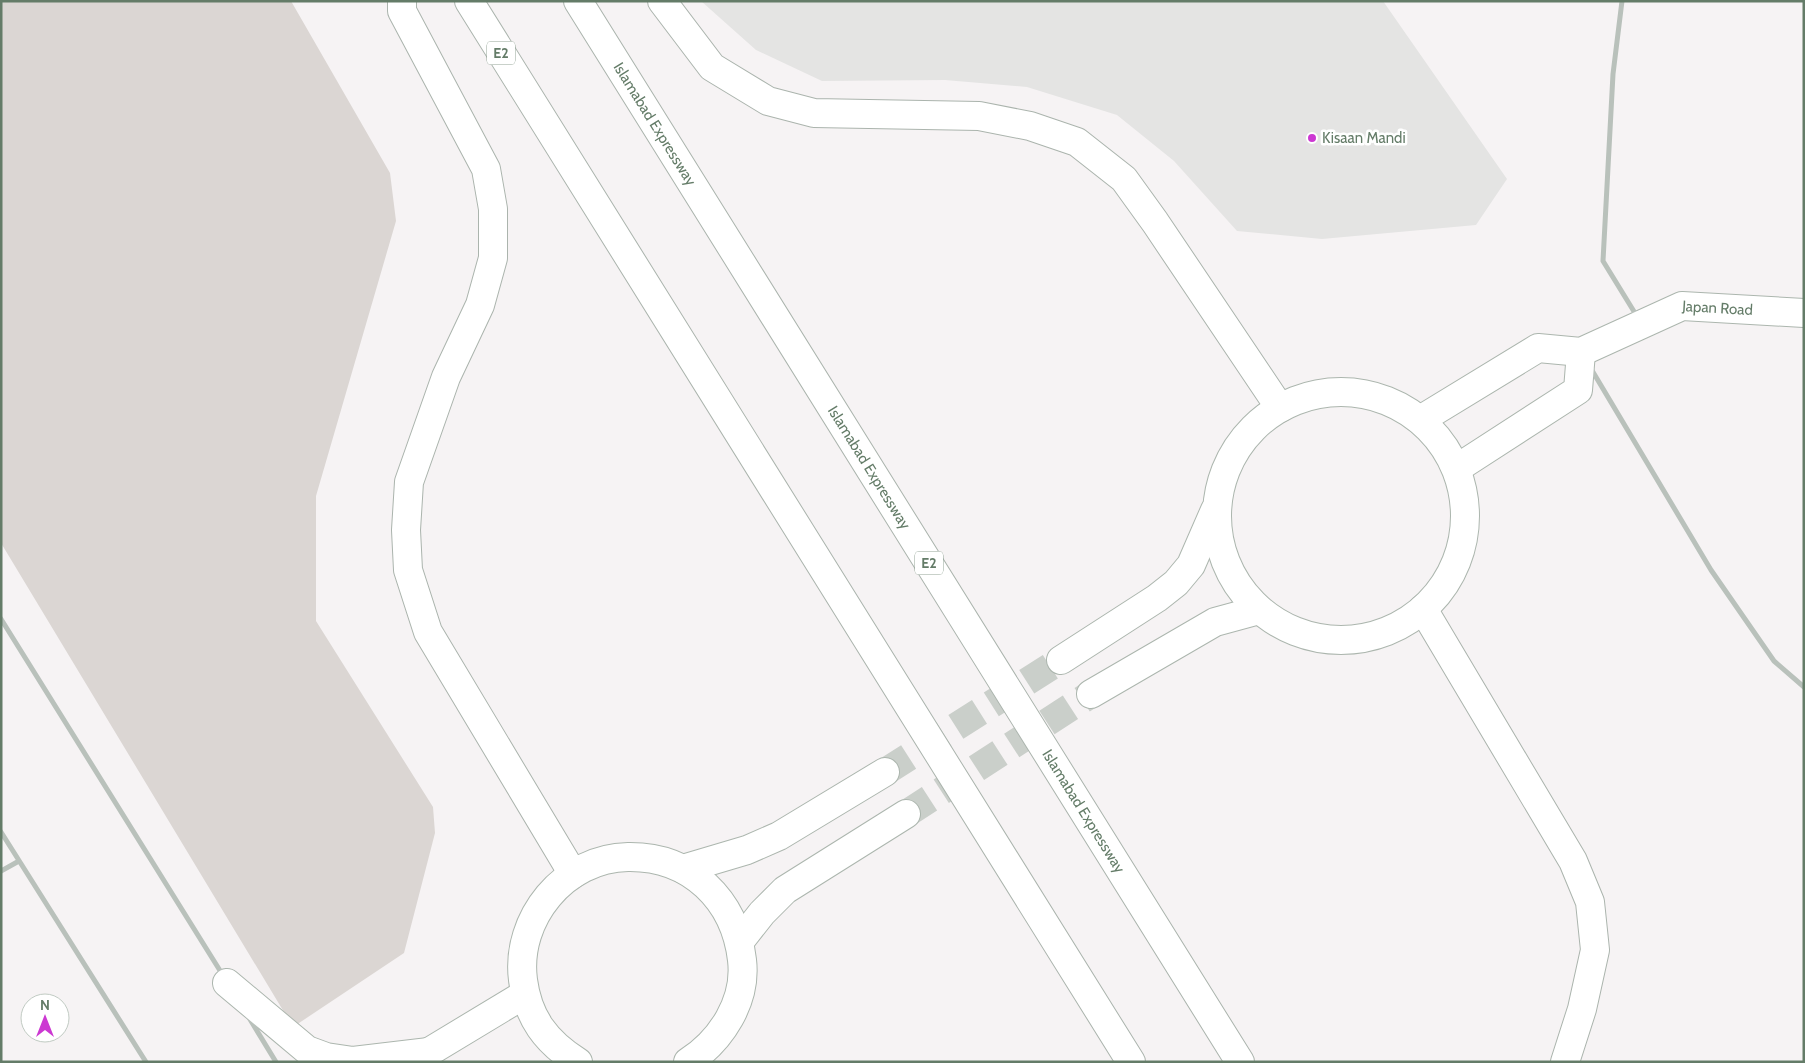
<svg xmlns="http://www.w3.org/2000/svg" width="1805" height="1063" viewBox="0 0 1805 1063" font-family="Cabin,sans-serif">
<rect width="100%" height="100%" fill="#f6f3f4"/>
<path fill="#e4e4e3" d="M701,1H1383L1507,179L1476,225L1322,239L1237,231L1174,161L1117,115L1027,87L945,80L822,81L756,50Z"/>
<path fill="#dbd6d3" d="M1,1H291L390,173L396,221L316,496V621L433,807L435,833L404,953L293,1027L1,543Z"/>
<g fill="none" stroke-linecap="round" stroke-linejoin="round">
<path stroke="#cacfca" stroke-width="28" stroke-dasharray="28 14" stroke-linecap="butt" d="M885,772L1061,660
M906,814L1091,694"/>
<g stroke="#acb6ae" stroke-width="30">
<g id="secondary">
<circle cx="1341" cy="516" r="124"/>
<path id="s1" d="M1420,420L1538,348L1581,352L1682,306L1804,313"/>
<path d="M1459,467L1578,390L1581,352"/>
<path d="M1061,660L1157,598L1176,583L1191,565L1215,510"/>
<path d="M1091,694L1215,622L1259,610"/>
<path d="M683,869L747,850L779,836L885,772"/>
<path d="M740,941L762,913L785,890L906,814"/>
<path d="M227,983L307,1050L326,1057L353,1061L429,1052"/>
<path d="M414,1061L525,994"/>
<path d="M578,1062C546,1042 528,1018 523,980C515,919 564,858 628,857C691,856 735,900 742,960C747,1001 721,1041 688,1062"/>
</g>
</g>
<g stroke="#abb4ad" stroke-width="30">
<g id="highway">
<path d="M402,1V11L486,169L493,209V258L480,305L446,377L409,482L406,530L408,570L428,632L573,874"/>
<path d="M469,1L1131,1062"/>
<path id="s2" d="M578,1L1240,1062"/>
<path d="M662,1L712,67L768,101L814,113L979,116L1030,126L1077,142L1124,179L1155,222L1280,408"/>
<path d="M1423,609L1573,861L1590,902L1595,950L1582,1009L1565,1062"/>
</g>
</g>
<path stroke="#b9c1bb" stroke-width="5" d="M1622,1L1613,74L1603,261L1638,318
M1590,367L1711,570L1774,661L1804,687
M1,619L224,977
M1,832L146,1062
M1,871L19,861
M248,1016L276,1062"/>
<use href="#secondary" stroke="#fff" stroke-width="28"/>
<use href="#highway" stroke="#fff" stroke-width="28"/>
</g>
<circle fill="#cc38d2" stroke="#fff" stroke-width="2" cx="1312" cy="138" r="5"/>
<g text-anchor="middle" stroke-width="5" stroke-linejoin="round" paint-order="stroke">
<g fill="#fff" stroke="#92a395" stroke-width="1">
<rect x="487" y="41.5" width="28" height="23" rx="4"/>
<rect x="915" y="551.5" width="28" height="23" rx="4"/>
</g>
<g font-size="14" font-weight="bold" fill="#647c68">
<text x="501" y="58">E2</text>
<text x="929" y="568">E2</text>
</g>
<g font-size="15" fill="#647c68" stroke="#fff">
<text dy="5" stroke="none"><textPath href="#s2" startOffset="145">Islamabad Expressway</textPath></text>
<text dy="5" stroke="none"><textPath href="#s1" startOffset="328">Japan Road</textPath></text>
<text dy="5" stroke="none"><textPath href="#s2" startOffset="550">Islamabad Expressway</textPath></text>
<text dy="5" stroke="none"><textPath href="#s2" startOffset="955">Islamabad Expressway</textPath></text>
</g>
<g font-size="15" fill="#647c68" stroke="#fff" text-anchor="start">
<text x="1322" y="143">Kisaan Mandi</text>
</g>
</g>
<rect width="1805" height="1063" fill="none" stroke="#647c68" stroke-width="5"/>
<g transform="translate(45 1018)"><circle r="24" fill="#ffffff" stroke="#c1cbc3"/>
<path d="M0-4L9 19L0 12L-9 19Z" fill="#cc38d2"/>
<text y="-8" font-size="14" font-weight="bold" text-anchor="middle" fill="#647c68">N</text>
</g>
</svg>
